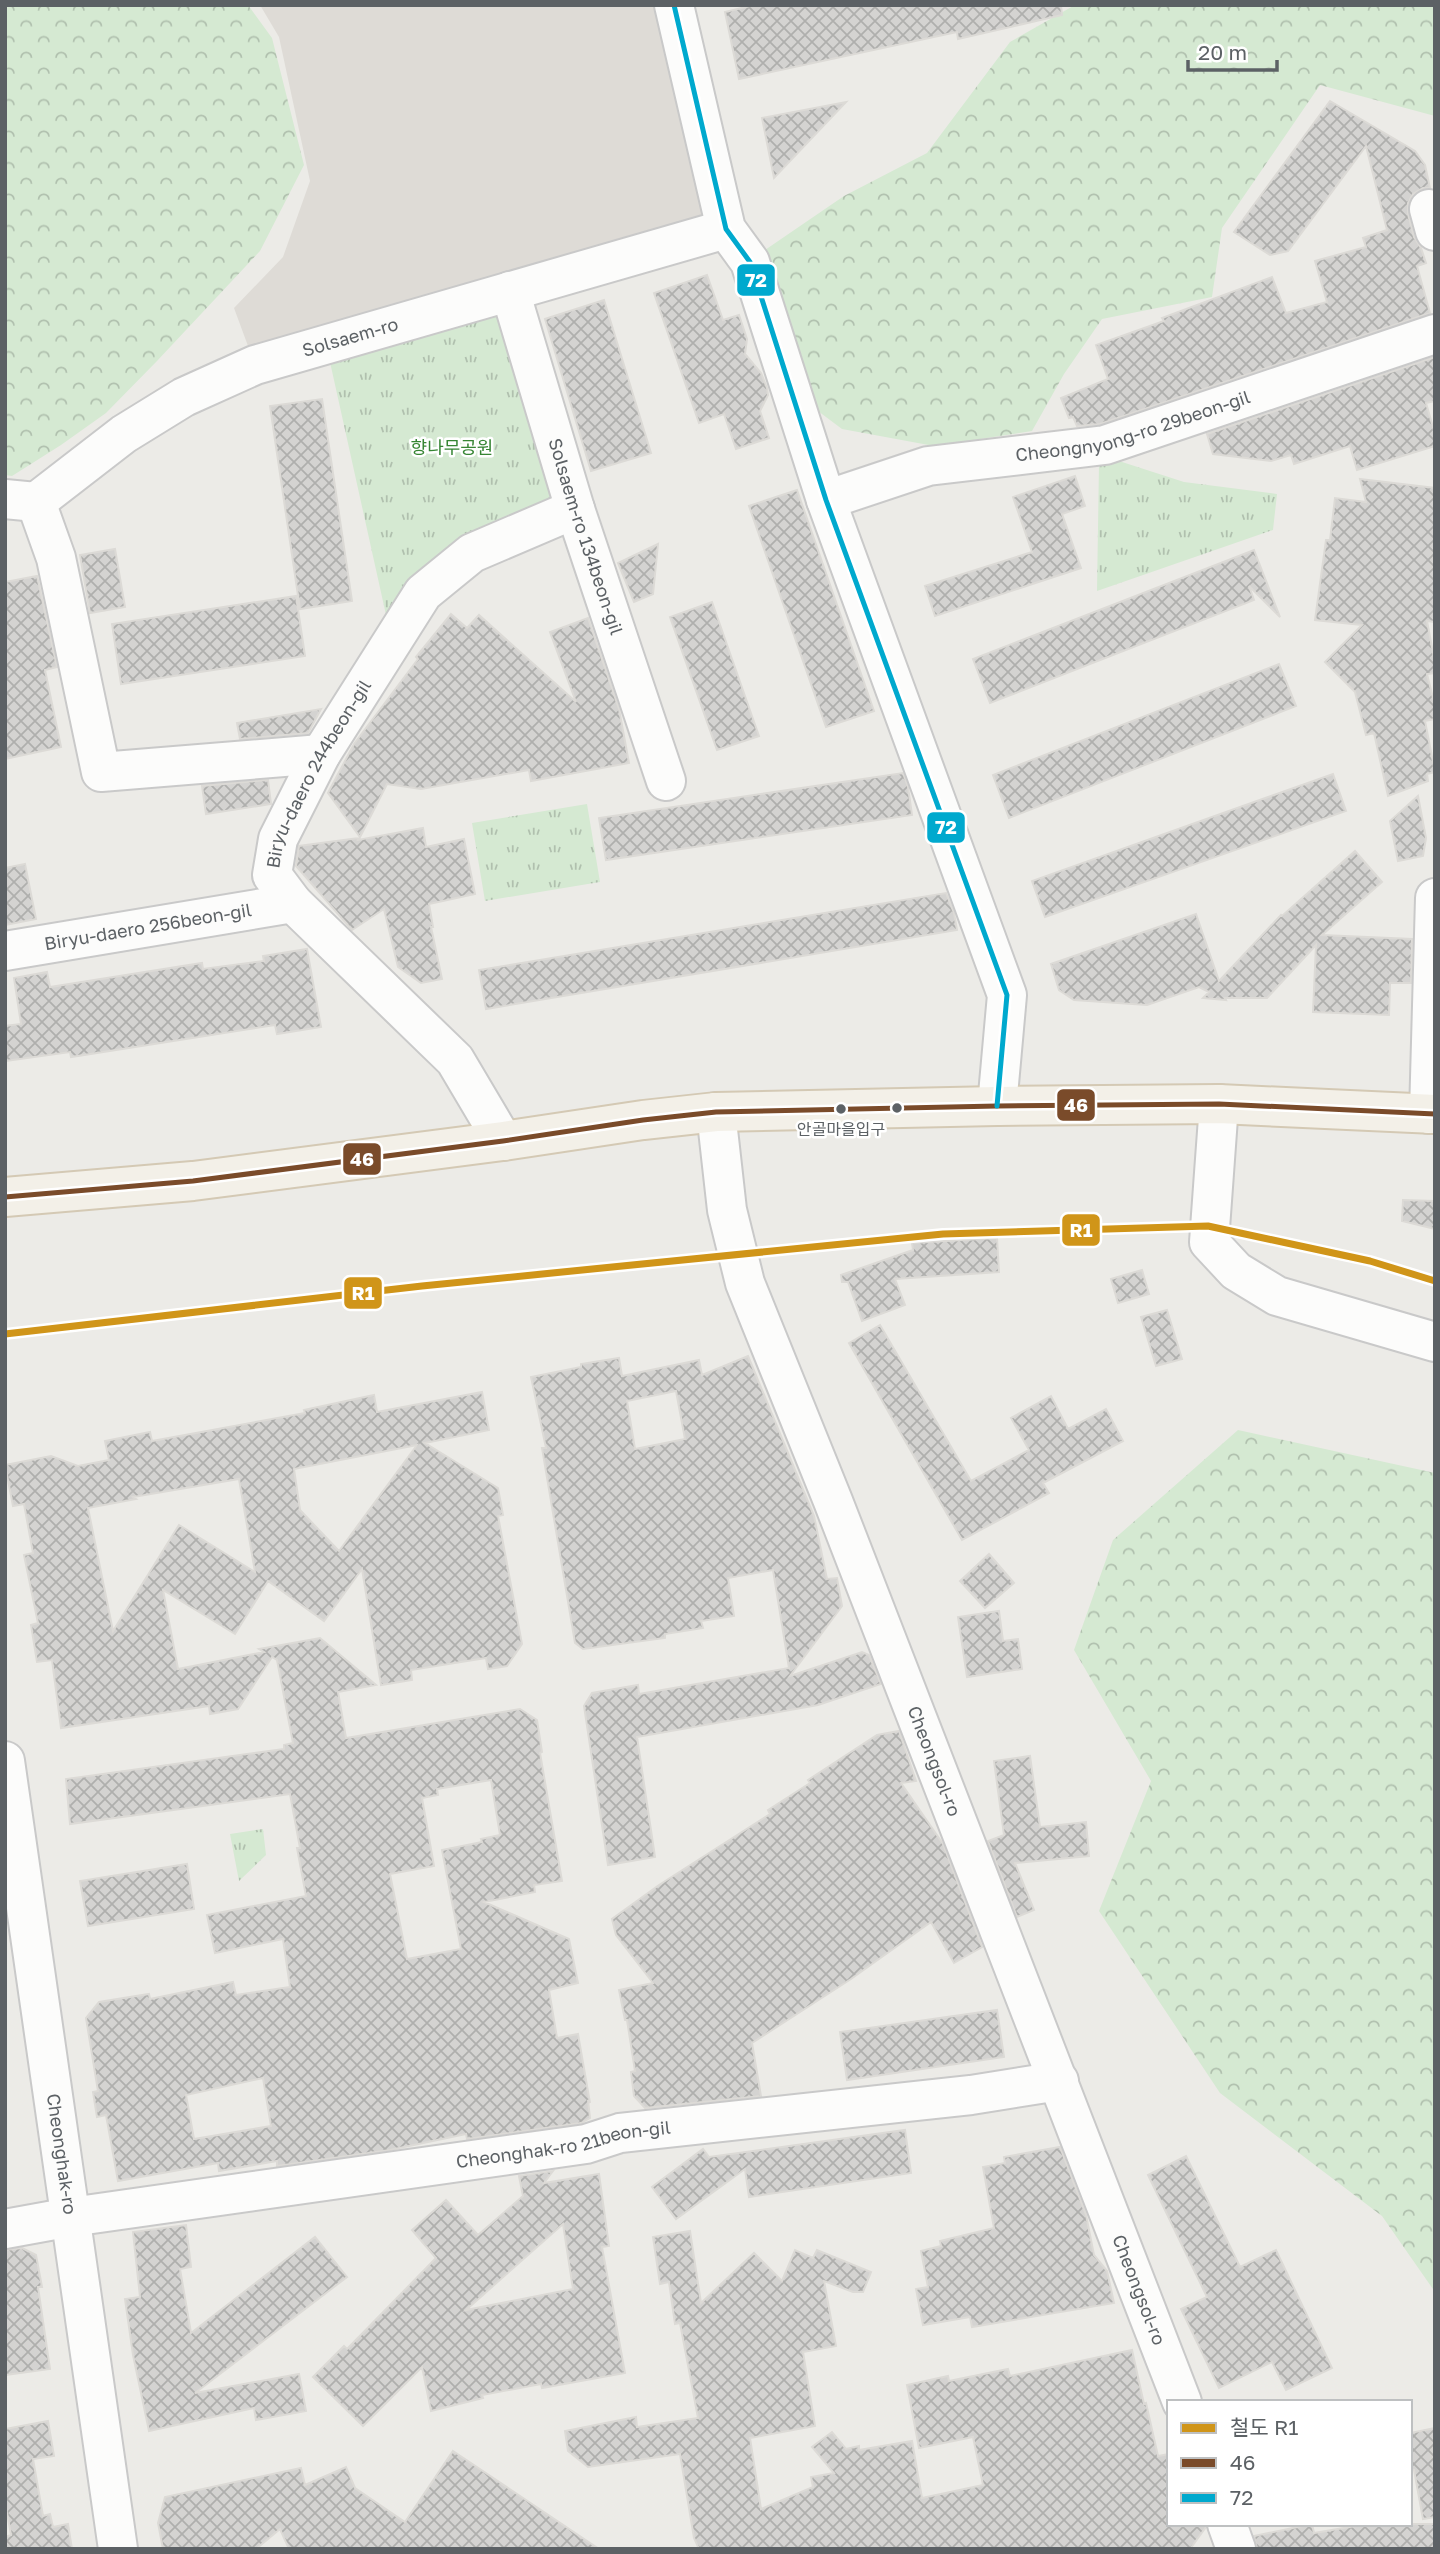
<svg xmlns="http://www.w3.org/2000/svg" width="1440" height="2554" viewBox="0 0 1440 2554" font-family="'Golos Text','Noto Sans KR',sans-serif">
<defs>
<pattern id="forest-crowns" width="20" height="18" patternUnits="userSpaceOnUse" patternTransform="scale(1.75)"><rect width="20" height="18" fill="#d5e9d2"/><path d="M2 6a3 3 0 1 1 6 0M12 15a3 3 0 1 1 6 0" fill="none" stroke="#b0c0ae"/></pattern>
<pattern id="park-tufts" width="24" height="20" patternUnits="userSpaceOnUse" patternTransform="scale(1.75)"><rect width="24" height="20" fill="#d5e9d2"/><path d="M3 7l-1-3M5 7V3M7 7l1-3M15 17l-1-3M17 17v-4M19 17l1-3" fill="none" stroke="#b0c0ae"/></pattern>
<pattern id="building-cross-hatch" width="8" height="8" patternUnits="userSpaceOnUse" patternTransform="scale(1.75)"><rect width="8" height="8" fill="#d4d3d1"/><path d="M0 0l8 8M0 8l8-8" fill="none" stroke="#afafad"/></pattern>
</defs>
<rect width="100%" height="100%" fill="#ecebe7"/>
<path fill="#dedbd6" d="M260,5H674L726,229L255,365L234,308L283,257L310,181L279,37Z"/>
<path fill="url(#forest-crowns)" d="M5,5H248L272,38L304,165L260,251L157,361L106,413L61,445L12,476L5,475Z
M1075,5H1435V116L1320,85L1222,228L1212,297L1102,319L1064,374L1032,431L934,446L842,429L814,408L765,250L844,196L927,153L1010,42Z
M1238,1430L1435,1473V2292L1382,2216L1220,2093L1099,1911L1151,1781L1074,1650L1113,1540Z"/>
<path fill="url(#park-tufts)" d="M510,291L575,509L472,553L392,642L326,344Z
M1119,461L1184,482L1277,494L1273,530L1097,591L1099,464Z
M587,804L600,882L485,901L472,823Z
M263,1829L266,1855L239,1881L230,1834Z"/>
<path fill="url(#building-cross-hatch)" stroke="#dcdad6" stroke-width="2" fill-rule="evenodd" d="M754,5H1061L1062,15L958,39L957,32L739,79L725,12Z
M1330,101L1415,151L1425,165L1430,188H1423L1413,194L1408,203V214L1414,237L1421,248L1426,263L1417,266L1430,313L1100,424L1077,426L1073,417L1069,418L1061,398L1108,379L1096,345L1164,321L1162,318L1272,277L1286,313L1327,302L1315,261L1366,247L1363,238L1387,230L1366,146L1288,251L1270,255L1234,232Z
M846,102L774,178L762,118Z
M707,275L723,320L739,315L747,339L745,354L761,373L767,388L768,395L760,411L769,438L736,449L724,414L699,423L654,293Z
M604,300L651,453L591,471L545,319Z
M1435,357V401L1426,403L1435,434V446L1357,470L1350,446L1294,464L1291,455L1271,461L1213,454L1207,434Z
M322,399L352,601L300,609L270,406Z
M1075,476L1085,506L1062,514L1081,568L935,616L925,586L1032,552L1013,497Z
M1360,479L1435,488V622L1427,621L1435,663V673L1427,674L1435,706V719L1425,721L1435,772L1427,774L1428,781L1388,796L1374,733L1366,735L1355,692L1325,662L1362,625L1315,620L1326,540H1330L1335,498L1366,502Z
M797,490L874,711L826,727L749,506Z
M658,544L653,594L634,602L618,563Z
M115,549L125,607L90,613L80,555Z
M1254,550L1280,617L1249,586L1254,600L990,703L973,659Z
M37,576L57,667L45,670L61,747L5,759V582Z
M296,596L305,656L121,684L112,624Z
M712,602L759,736L717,750L670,617Z
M451,614L467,628L479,615L576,702L550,632L588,618L619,709L629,763L531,781L529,770L421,789L387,784L360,837L328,793L354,744L418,659L416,657Z
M1279,664L1296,706L1009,818L993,775Z
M321,709L308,733L240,739L237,723Z
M903,773L908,787L912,815L606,860L599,818Z
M1333,774L1346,811L1045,917L1032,881Z
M268,780L271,804L206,814L202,786Z
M1418,796L1426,838L1423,856L1398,861L1390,821Z
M423,828L426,847L464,839L475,894L429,904L433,927H431L442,979L421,983L398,967L384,909L352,930L296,866L299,846L359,838L358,840Z
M1355,851L1382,882L1322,935L1412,939L1411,983H1390L1389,1015L1313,1012L1316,945L1267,998H1225L1226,1000L1203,998L1209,992L1199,987L1147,1005L1074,1000L1059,990L1051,964L1196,914L1219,981L1281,915L1282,916Z
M25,864L36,919L5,925V868Z
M946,893L954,913L957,930L486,1009L479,970Z
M307,949L321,1027L277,1034L275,1025L71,1057L70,1052L5,1061V1026L21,1024L14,978L47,972L50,987L202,963L203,969L264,961L263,956Z
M1403,1200L1435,1201V1229L1402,1221Z
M997,1238L999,1272L895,1279L905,1305L862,1321L848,1282H842L841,1275L913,1250L912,1243Z
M1142,1270L1149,1294L1118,1303L1111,1279Z
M1167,1310L1182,1359L1156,1366L1141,1317Z
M880,1325L971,1481L1029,1450L1011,1418L1051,1396L1068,1429L1106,1409L1123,1441L1043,1483L1049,1493L962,1540L849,1343Z
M748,1356L814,1516L827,1579L837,1578L842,1606L790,1676L862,1652L869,1655L881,1684L818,1705L637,1737L655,1857L608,1865L584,1706L592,1693L638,1685L639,1694L789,1668L773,1570L728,1578L734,1616L701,1621L703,1628L665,1634V1638L583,1649L575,1643L542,1448H546L531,1377L581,1367V1364L619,1358L622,1376L699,1360L702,1375ZM676,1391L685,1439L635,1449L627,1401Z
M482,1392L489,1430L425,1443L498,1488L503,1515L498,1516L522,1644L507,1666L488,1669L486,1658L411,1670L412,1680L381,1685L362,1569L324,1621L268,1581L235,1634L163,1590L178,1669L264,1652L259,1649L320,1638L376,1685L338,1692L346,1738L520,1709L537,1720L542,1752L540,1753L562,1881L534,1885L535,1892L484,1902L569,1939L578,1983L549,1990L557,2038L578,2034L590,2103L588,2100L590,2118L581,2123L467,2139L466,2134L390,2150L277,2166V2161L219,2171L218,2163L118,2181L106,2115L97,2117L93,2092L98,2091L86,2018L99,2002L149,1994L150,1999L233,1982L236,1995L290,1987L283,1939L215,1953L207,1915L306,1896L297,1848H300L290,1794L70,1824L66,1779L284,1749V1745L293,1743L277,1660L272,1657L238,1709L210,1714L209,1706L61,1728L52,1660L37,1662L31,1625L38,1623L24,1555L33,1553L24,1504L13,1506L5,1465L51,1456L78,1466L109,1460L105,1441L150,1432L152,1441L305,1413L304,1410L374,1395L377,1412ZM417,1445L339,1551L300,1510L294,1469ZM239,1479L255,1572L179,1525L113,1631L88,1508L136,1499L133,1497ZM491,1780L500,1835L481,1839L482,1842L442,1850L461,1949L407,1959L390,1874L434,1866L422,1798L438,1795L437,1789ZM263,2078L271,2126L194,2139L186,2095Z
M989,1554L1014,1583L985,1608L960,1581Z
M999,1611L1003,1641L1018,1639L1022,1669L967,1677L958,1617Z
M899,1731L916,1781L901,1783L943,1844L982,1947L954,1963L931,1922L851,1979L752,2043L761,2096L645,2108L634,2096L631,2072L635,2071L627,2020H625L619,1990L653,1983L616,1935L612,1919L659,1885L770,1814L768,1810L810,1783L808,1780L877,1735Z
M1030,1756L1040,1827L1086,1822L1089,1856L1015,1863L1034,1910L1017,1917L988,1841L1004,1835L994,1761Z
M187,1864L194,1909L88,1926L80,1881Z
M997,2010L1004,2057L847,2080L840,2032Z
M905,2130L911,2173L749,2197L745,2169L676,2219L652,2187L703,2149L709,2157Z
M1060,2147L1086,2215L1094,2255L1107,2271L1114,2303L972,2327L970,2317L923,2325L916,2289L928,2287L921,2251L941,2246L940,2241L994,2228L983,2167L1005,2163L1004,2157Z
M1186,2156L1240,2267L1276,2250L1332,2368L1286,2390L1272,2362L1219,2388L1181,2309L1207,2297L1148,2175Z
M553,2171L544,2183L599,2174L609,2246L602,2247L625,2373L542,2388L541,2384L482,2395L483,2398L431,2411L422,2367L363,2426L313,2377L344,2346L347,2349L436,2258L412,2230L446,2200L478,2235L523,2196L519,2176ZM563,2224L573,2289L466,2310Z
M186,2225L191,2267L180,2269L191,2333L315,2237L347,2277L195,2393L299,2374L306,2411L256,2420L254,2408L149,2431L133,2355L125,2299L140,2297L133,2232Z
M690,2231L701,2303L754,2253L782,2281L795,2250L813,2258L817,2250L871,2272L863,2292H853L824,2281L836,2346L803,2352L815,2426L750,2438L761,2509L813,2487L811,2477L834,2473L812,2447L832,2432L846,2449L859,2446V2450L912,2441L922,2498L983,2485L973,2437L919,2448L907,2385L948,2376L949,2381L1008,2369L1010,2376L1132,2350L1144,2404L1146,2403L1158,2456L1169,2454V2524H1206V2527L1190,2549H699L694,2538L680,2454L588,2467L568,2451L565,2431L636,2417L637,2427L698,2418L680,2323L675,2324L669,2282L660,2284L653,2237Z
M22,2248L36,2255L42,2287H38L50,2369L5,2375V2250Z
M48,2421L54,2456L33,2459L43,2516L50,2514L53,2527L68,2524L72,2549H5V2537L11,2535L5,2502V2429Z
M1435,2428V2517L1423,2519L1414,2470H1410V2433Z
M453,2451L599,2549H289L280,2529L256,2549H163L158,2523L165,2497L301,2468L305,2485L346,2467L355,2488L405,2522Z
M1312,2524L1314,2533L1367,2524H1435V2549H1257L1254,2536Z"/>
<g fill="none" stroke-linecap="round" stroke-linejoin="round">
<g stroke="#c9c9c9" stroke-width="42">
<g id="minor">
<path d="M674,5L726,229L750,262L826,500L1007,995L997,1106"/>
<path d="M1429,209L1435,231"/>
<path id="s1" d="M510,291L575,509L666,781"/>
<path id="s2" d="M5,499L36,502L124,434L184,397L255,365L726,229"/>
<path id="s3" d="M826,500L928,466L1105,445L1435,334"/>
<path d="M36,502L56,558L101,772L321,754"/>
<path id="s4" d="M5,951L293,903"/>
<path d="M1219,1104L1209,1242L1236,1271L1277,1296L1435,1342"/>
<path id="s5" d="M716,1112L727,1210L745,1283L833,1501L1182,2402"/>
<path d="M1429,1114L1435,898"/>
<path id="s6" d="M503,1141L455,1060L293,903L272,875L278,839L321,754L423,593L472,553L575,509"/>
<path id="s7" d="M5,1761L118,2549"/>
<path id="s8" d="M5,2229L71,2217L586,2144L620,2133L971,2095L1059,2081"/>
<path d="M1227,2524L1236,2549"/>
</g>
</g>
<g stroke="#d4c9b4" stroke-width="42">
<path id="major" d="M5,1197L193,1181L503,1141L643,1120L716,1112L997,1106L1219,1104L1435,1114"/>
</g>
<use href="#minor" stroke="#fcfcfb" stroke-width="38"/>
<use href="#major" stroke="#f3f0e8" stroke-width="38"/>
<g stroke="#fff" stroke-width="10">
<path id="bus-1" d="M5,1197L193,1181L503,1141L643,1120L716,1112L997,1106L1219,1104L1435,1114"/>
</g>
<g stroke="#fff" stroke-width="10">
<path id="bus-2" d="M674,5L726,229L750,262L826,500L1007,995L997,1106"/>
</g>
<use href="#bus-1" stroke="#7a4b2a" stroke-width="5"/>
<use href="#bus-2" stroke="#00a9ce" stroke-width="5"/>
<g stroke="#fff" stroke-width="12">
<path id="rail-1" d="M5,1334L422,1286L943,1234L1208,1226L1370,1261L1435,1281"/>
</g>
<use href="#rail-1" stroke="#d09519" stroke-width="7"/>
</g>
<g fill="#5c6165" stroke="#fff" stroke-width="2.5">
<circle cx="897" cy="1108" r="6"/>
<circle cx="841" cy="1109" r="6"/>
</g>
<g text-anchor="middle" stroke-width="5" stroke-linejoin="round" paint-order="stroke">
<g font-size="16" fill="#5c6165" stroke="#fff">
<text x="841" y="1135">안골마을입구</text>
</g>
<g font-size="18" fill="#5c6165" stroke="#fff">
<text dy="6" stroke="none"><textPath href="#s2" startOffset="390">Solsaem-ro</textPath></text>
<text dy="6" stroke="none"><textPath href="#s3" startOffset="317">Cheongnyong-ro 29beon-gil</textPath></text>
<text dy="6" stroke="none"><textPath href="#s1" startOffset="257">Solsaem-ro 134beon-gil</textPath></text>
<text dy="6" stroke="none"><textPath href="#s6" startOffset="467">Biryu-daero 244beon-gil</textPath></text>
<text dy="6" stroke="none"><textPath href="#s4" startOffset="145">Biryu-daero 256beon-gil</textPath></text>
<text dy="6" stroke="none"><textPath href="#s5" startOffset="688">Cheongsol-ro</textPath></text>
<text dy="6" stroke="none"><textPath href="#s8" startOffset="565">Cheonghak-ro 21beon-gil</textPath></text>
<text dy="6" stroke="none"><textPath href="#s7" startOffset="397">Cheonghak-ro</textPath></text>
<text dy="6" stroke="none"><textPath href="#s5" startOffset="1255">Cheongsol-ro</textPath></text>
</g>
<g font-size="18" fill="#368533" stroke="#fff">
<text x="452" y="454">향나무공원</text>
</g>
</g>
<g stroke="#fff" stroke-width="2.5">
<rect x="736" y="263" width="40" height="34" rx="7" fill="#00a9ce"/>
<rect x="926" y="811" width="40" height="33" rx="7" fill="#00a9ce"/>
<rect x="1056" y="1088" width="40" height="34" rx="7" fill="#7a4b2a"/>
<rect x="342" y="1142" width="40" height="34" rx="7" fill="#7a4b2a"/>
<rect x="1061" y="1213" width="40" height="34" rx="7" fill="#d09519"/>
<rect x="343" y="1276" width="40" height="34" rx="7" fill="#d09519"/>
</g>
<g font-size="19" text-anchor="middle" font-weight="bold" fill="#fff">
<text x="756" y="287">72</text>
<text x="946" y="834">72</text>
<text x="1076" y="1112">46</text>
<text x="362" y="1166">46</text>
<text x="1081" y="1237">R1</text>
<text x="363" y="1300">R1</text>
</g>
<rect width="1440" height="2554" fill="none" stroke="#5c6165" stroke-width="14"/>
<rect x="1167" y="2400" width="245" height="126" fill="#ffffff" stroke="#bec0c1" stroke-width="2"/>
<rect x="1181" y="2423" width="35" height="10" fill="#d09519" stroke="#bec0c1" stroke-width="2"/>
<text x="1230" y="2435" font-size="21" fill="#5c6165">철도 R1</text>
<rect x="1181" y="2458" width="35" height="10" fill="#7a4b2a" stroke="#bec0c1" stroke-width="2"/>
<text x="1230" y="2470" font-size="21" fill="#5c6165">46</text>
<rect x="1181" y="2493" width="35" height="10" fill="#00a9ce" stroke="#bec0c1" stroke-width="2"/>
<text x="1230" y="2505" font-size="21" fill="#5c6165">72</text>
<path d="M1188 60v10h89v-10" fill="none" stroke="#5c6165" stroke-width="3.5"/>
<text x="1198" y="60" font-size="21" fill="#5c6165" stroke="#ffffff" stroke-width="5" paint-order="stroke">20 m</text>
</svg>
